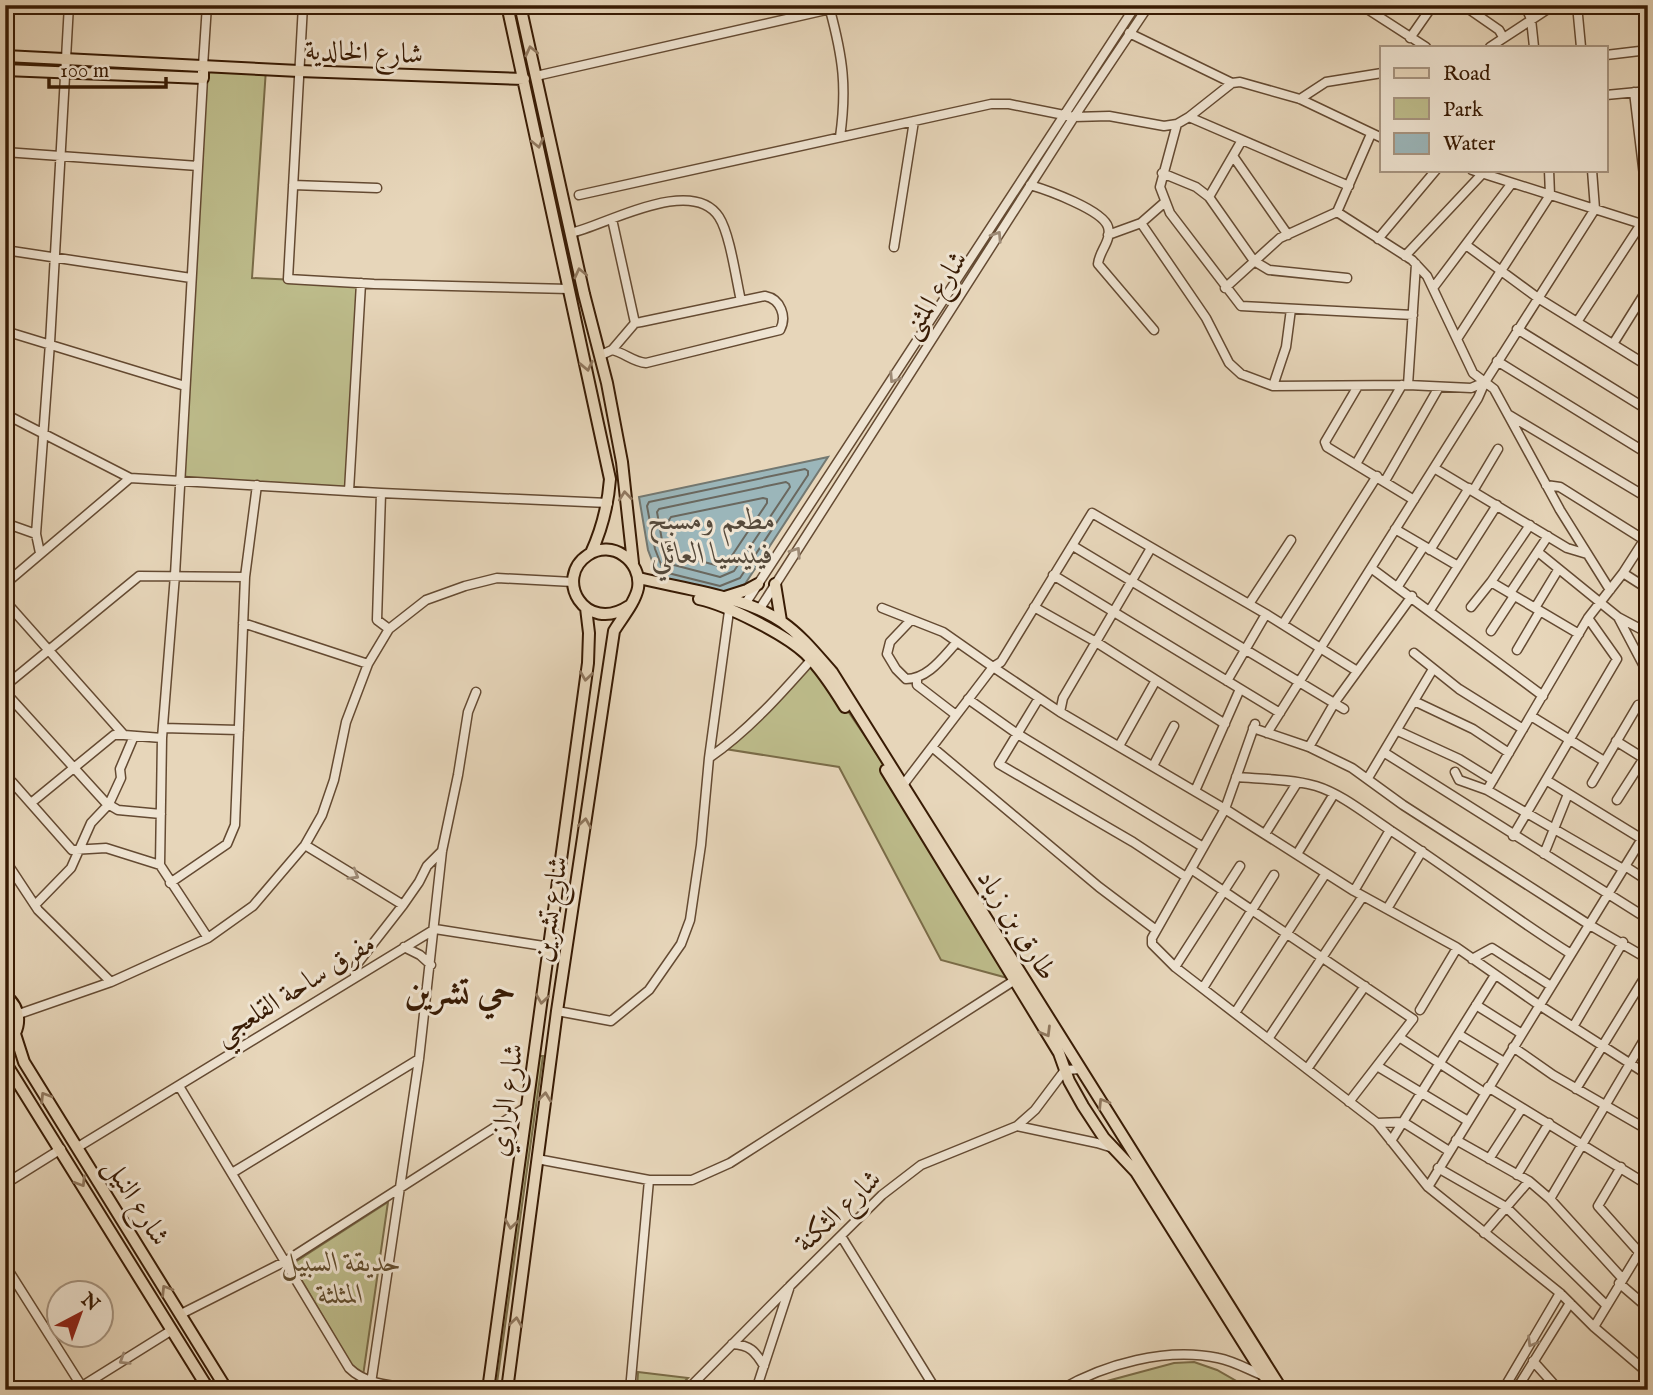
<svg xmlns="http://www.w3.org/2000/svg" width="1653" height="1395" viewBox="0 0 1653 1395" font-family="'IM FELL English',Amiri,serif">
<rect width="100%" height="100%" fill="#e7d6ba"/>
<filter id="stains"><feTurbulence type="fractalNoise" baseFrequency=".00286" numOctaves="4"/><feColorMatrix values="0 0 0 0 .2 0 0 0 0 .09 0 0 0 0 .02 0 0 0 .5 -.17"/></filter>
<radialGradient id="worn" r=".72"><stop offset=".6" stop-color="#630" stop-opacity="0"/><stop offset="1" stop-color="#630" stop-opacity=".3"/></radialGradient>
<path fill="#bdbc8b" stroke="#7a6c48" stroke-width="2" d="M203,66L266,69L252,278L361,283L349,491L180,480Z
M811,660C887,760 948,872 1015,980L941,960L839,767L719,748Z
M538,1056H543L496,1390H492Z
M388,1202L362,1383L292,1264Z
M1194,1362L1217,1370L1252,1390H1087L1096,1384L1174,1363Z
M638,1372L688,1378L676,1390H637Z"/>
<path fill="#9bb6ba" stroke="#737871" stroke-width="2" d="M828,457L745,584L722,594L659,579L648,550L639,497Z"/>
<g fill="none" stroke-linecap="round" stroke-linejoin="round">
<path stroke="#6a685f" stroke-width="2" d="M805,469L808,471V475L740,578L720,586L664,572L655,549L647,506L649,502Z
M786,482L789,484L790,487L734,571L720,577L670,564L663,546L657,512L659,509Z
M763,498L767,499V503L727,563L719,566L678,555L673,543L669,520L671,517Z"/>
<g stroke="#644a32" stroke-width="11">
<path id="minor" d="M303,5L288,279L374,284L569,289
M1361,5L1426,47
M1463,5L1499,30L1503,37
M1525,5L1531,19L1534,47
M1577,5L1581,47
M830,10C843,58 847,88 840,137
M1129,33L1232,83L1240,82L1300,99L1382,138
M1410,38L1433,5
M1490,47L1554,5
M1606,55L1648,50
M203,66L207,5
M536,76L848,5
M203,78L175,575L162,738L160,865L208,938
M1634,92L1648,209
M1606,95L1648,91
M1300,99L1326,82L1382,73
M1189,117L1349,186
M1177,124L1160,187L1170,213L1241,306L1413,315
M1371,134L1337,212L1412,260L1427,276L1473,373L1494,389L1560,510L1610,590
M5,152L198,166
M1233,156L1288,235
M1472,170L1648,226
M1162,173L1196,187L1209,197L1254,261L1269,270L1347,278
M293,185L377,188
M1030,185C1047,190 1103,210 1108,227C1112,241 1099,251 1098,264L1154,330
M579,195L991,104H1009L1074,117L1109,116L1164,126L1177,124L1189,117L1232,83
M1209,197L1242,140
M612,219L635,323
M1141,223L1206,318L1229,363L1241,374L1273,386L1408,385L1471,388L1485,382L1595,209L1592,170
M571,233C606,225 692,175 719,217C730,234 736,279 741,301
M1108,235L1141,223L1165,202
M1378,239L1436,170
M1466,245L1538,298L1648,366
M894,247L914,121
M5,250L191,278
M1405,256L1483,173
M1225,288L1280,238L1337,212
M1433,288L1512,183
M1577,322L1641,224
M1517,329L1648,410
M5,331L185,386
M1457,339L1550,195L1549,170
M1613,344L1648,288
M601,355L612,350L635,323L641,322L765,296C781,299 787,317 780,330L646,363C633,362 625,353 612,350
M1497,361L1648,454
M1408,385L1416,264
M1273,386L1286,347L1291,309
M1358,386L1325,442L1327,447L1414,500
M5,414L130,478L381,493L608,503
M1509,415L1648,498
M1356,464L1402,385
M1434,468L1567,548L1587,554
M1385,481L1439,387
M1546,485L1560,487L1646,541
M349,491L361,283
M1473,491L1498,449
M381,493L377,620L389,629
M5,523L36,534
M1395,529L1458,566
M1073,546L1344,709
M1151,548L1063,698L1060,712L1225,809L1354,891L1456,947L1539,1005L1648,1075
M1430,550L1469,488
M1538,552L1618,617L1648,674
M40,553L36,534L50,343L69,5
M1371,568L1543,696
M1623,573L1648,589
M1053,575L1280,713
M1491,582L1579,634
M5,584L130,478
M1398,586L1424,546
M1510,593L1548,536
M5,601L124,735L162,738
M745,604L1136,5
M1249,604L1291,540
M1034,607L1096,642L1225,724
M1471,607L1491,582L1530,525
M882,608L943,632L993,667L903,785
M1535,608L1558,570
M759,610L1074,117L1149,5
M1430,610L1497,505
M1618,617L1648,633
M911,620L890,642L887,654L896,669L906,679C928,679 943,657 957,642
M243,623L368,664
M1283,624L1377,476
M1491,631L1514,596
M1517,650L1540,611
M1414,653L1459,689L1523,729
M917,679V685L956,715
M1227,681L1266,614
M5,686L139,576L245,577
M5,692L106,803L118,810L161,814
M1039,698L999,764L1133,842L1186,877
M968,699L1016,733L1203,847
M1414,701L1473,729L1509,753
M1060,712L993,667L1001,662L1092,513L1266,614L1357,671
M1531,716L1604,761
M1255,724L1225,809L1152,938V944L1175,967L1377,1123L1428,1187
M163,728L239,730
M1253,728L1309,747L1352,768L1403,805L1588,924L1648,959
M1398,731L1459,759L1493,780
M1267,733L1478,398L1485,382
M1616,741L1648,761
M1119,746L1156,680
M932,747L1099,887L1156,930
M1309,747L1335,702L1412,596
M1385,753L1648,919
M709,758L729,611
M1153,766L1174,726
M1455,772L1459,780L1487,790L1623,869
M5,774L12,782L5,788
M1236,777C1262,779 1291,779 1316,786C1342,794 1367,815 1390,830C1451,870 1509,915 1571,954
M1368,778L1433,669
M1546,780L1642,839
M12,782L72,850L106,848L160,865
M1592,783L1638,705
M1487,790L1588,618L1623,573L1648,534
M1195,791L1240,689
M1617,800L1644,758
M31,803L114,735H124
M1648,829L1428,1187L1560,1293L1594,1327L1648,1373
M1265,834L1297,783
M1513,836L1617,659L1588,618
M305,845L403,905
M1297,854L1334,794
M1544,854L1568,794
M5,860L38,910L111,982
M1625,866L1648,881
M1191,869L1413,1019L1349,1102
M170,883L227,844L235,825L245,577L257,485
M1354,891L1390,830
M36,904L71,868L91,823L109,804L121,778L120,769L134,736
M1387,909L1422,851
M404,947L420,955L431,965
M1472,959L1492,948L1551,986
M1175,967L1240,866
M355,976L357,964L403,905L419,882L427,866L442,851
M1203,988L1274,875
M1476,1005L1522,1034
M1420,1010L1457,948
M557,1011L611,1021L649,990L681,944L690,920L701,845L709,758C749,730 779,696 811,660
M1235,1013L1326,873
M19,1014L111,982L208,938L253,906L305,845L322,815L334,780L346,722L368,664L389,629L426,600L465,586L497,578L573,582
M1573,1027L1623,942
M1458,1034L1504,1062
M1399,1037L1485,1093
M1268,1039L1363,896
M1513,1047L1553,1075L1648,1130
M1377,1066L1468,1121
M1307,1069L1365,986
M179,1086L349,1368C368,1387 400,1386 425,1390
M1488,1087L1648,1185
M1576,1089L1648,972
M1377,1123L1403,1122L1449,1151
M1017,1126L1097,1143L1113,1148
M1456,1140L1529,1181L1550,1199L1622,1278
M1391,1141L1495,975
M78,1147L435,929L550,947
M537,1159L649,1180H692L730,1163L1015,980
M1489,1159L1522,1108
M1621,1167L1598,1206L1639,1252
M1438,1168L1506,1207L1606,1305
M232,1173L419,1059
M1517,1175L1549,1123
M5,1184L61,1149
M1550,1199L1648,1033
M1484,1233L1529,1181
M841,1236L936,1390
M5,1265L84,1390
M1619,1283L1648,1308
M181,1314L286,1261L528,1106
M1594,1327L1648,1238
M732,1344C750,1345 755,1351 764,1366
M1533,1361L1559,1390
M76,1390L172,1330
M370,1390L419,1059L442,851L458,775L468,712L476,692
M630,1390L649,1180
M687,1390L788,1288
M756,1390L790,1286L882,1195L921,1165L1017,1126L1035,1110L1065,1070L1081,1069
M1060,1390C1105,1364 1166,1347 1218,1358C1234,1361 1249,1370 1264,1376
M1503,1390L1560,1293
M1516,1390L1570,1303"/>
</g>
<g stroke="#381b04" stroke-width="14">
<path id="major" d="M507,5L610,479C608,505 602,529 591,553
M520,5L584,294L607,383L622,462L633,563
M5,56L299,71L524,79
M5,70L203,78V66
M639,578C683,589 745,596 782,622C802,636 816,654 832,672L1282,1390
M775,584L781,621
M725,597L747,590L758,584
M699,599C727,605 785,634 806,654C821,669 834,689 845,707
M886,770L1059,1053L1069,1081L1083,1106L1104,1138L1136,1172L1273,1390
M5,995C22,1009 23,1030 5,1045
M15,1034L24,1062L227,1390
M5,1062L209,1390
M488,1390L588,663L589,633L586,608
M507,1390L557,1011L614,631C621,619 635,603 638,588C642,561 612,539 588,555C553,578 585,635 629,606"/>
</g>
<use href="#minor" stroke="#efe4d2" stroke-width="8"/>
<use href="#major" stroke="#e7d6ba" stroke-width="10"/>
</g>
<defs><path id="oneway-chevron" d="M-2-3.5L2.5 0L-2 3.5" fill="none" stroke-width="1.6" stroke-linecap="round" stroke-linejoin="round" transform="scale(1.75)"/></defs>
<g stroke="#90785f">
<use href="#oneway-chevron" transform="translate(531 51) rotate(-103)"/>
<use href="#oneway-chevron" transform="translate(538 143) rotate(77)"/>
<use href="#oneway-chevron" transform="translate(580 273) rotate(-103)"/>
<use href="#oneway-chevron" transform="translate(587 366) rotate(78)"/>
<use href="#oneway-chevron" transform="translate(625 496) rotate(-96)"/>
<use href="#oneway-chevron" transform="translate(586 676) rotate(98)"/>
<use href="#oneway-chevron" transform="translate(585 823) rotate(-81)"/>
<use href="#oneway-chevron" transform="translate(542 999) rotate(98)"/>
<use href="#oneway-chevron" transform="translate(1046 1032) rotate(59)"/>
<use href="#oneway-chevron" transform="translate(45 1097) rotate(-122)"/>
<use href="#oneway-chevron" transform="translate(545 1097) rotate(-83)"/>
<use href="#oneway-chevron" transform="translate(1103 1103) rotate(-122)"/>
<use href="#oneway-chevron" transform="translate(81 1182) rotate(58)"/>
<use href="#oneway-chevron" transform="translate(511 1224) rotate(98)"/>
<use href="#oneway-chevron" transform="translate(166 1290) rotate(-122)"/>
<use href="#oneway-chevron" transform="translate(516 1322) rotate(-82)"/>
</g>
<g stroke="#9d8a75">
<use href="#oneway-chevron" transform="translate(997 236) rotate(-57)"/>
<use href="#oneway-chevron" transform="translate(894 378) rotate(123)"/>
<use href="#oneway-chevron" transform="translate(796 552) rotate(-57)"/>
<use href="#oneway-chevron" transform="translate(354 875) rotate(31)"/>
<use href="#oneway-chevron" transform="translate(1532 1342) rotate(121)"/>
<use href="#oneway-chevron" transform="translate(124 1360) rotate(148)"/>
</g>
<g text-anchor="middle" stroke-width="6" stroke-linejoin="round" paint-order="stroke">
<g font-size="28" fill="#381b04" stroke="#efe4d2">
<text transform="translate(364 51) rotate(2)" y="10">شارع الخالدية</text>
<text transform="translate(933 294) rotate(-57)" y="10">شارع المثنى</text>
<text transform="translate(549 909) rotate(-81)" y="10">شارع تشرين</text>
<text transform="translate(1018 924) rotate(58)" y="10">طارق بن زياد</text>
<text transform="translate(294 988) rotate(-32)" y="10">مفرق ساحة القلعجي</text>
<text transform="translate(505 1100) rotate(-82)" y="10">شارع الرازي</text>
<text transform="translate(138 1201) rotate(58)" y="10">شارع النيل</text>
<text transform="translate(837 1210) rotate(-43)" y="10">شارع الثكنة</text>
</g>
<g font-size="28" font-style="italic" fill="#604b2c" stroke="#efe4d2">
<text x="341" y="1271">حديقة السبيل<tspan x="341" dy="32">المثلثة</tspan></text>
</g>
<g font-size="30" font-style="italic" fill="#564a3b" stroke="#efe4d2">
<text x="712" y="529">مطعم ومسبح<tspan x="712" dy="34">فينيسيا العائلي</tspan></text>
</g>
<g font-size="35" font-weight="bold" fill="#381b04" stroke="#efe4d2">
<text x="460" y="1003">حي تشرين</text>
</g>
</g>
<rect width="1653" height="1395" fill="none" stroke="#e7d6ba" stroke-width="28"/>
<rect x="7" y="7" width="1639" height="1381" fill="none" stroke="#381b04" stroke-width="3.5"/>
<rect x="14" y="14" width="1625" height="1367" fill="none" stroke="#381b04" stroke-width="2"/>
<rect x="1380" y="46" width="228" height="126" fill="#efe4d2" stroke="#a69480" stroke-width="2"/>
<rect x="1394" y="68" width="35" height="10" fill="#e7d6ba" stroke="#a69480" stroke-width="2"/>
<text x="1443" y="80" font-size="21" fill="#381b04">Road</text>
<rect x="1394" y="98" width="35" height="21" fill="#bdbc8b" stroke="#a69480" stroke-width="2"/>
<text x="1443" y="116" font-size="21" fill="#381b04">Park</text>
<rect x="1394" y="133" width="35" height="21" fill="#9bb6ba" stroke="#a69480" stroke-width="2"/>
<text x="1443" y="150" font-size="21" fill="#381b04">Water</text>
<g transform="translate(80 1314) rotate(41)"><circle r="33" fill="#efe4d2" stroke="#a69480" stroke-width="2"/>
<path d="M0-5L12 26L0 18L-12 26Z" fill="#8f2418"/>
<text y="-10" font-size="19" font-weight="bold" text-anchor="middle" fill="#381b04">N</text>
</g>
<path d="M49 77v10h117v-10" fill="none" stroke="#381b04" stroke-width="3.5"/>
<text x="60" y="77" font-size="21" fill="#381b04" stroke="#efe4d2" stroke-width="5" paint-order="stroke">100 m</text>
<rect width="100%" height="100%" filter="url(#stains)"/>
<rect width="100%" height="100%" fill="url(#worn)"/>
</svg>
